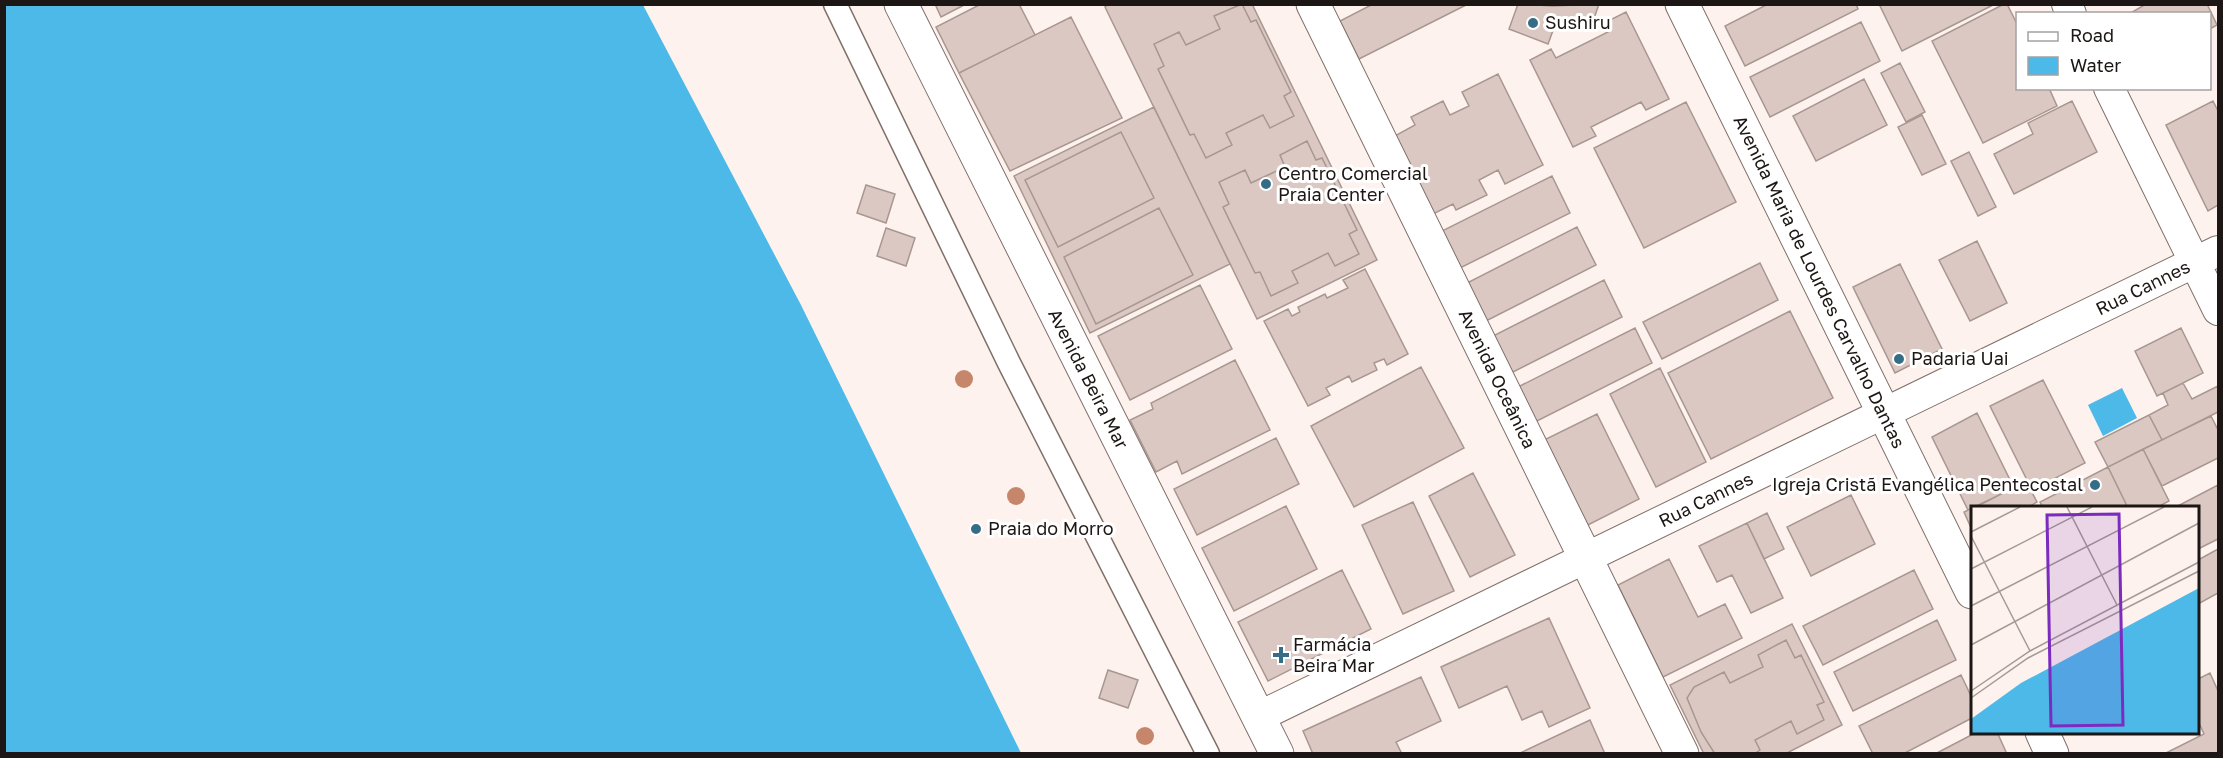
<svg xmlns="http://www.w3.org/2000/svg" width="2223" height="758" viewBox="0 0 2223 758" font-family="'Golos Text',sans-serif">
<rect width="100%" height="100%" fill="#fdf2ee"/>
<path fill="#4cb9e9" d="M4,5H643L801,305L1021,753H5Z
M2122,388L2137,418L2103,436L2088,405Z"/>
<path fill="#dbc8c2" stroke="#a89691" stroke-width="1.5" d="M935,4H966L941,17Z
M981,4H1019L1035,35L959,73L936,27Z
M1109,4H1252L1377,260L1257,319L1105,7Z
M1242,4L1251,22L1256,20L1291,92L1284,96L1294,116L1270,128L1263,115L1226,133L1232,145L1206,158L1194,134L1190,135L1158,69L1164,66L1154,44L1179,32L1186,45L1220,29L1214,16Z
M1373,4H1468L1359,59L1340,21Z
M1518,4L1553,6L1599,4L1590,30L1558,17L1548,44L1509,29Z
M1768,4H1856L1858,9L1745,66L1725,26Z
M1879,4H1995L1902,51Z
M2004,4H2007L2018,26V88H2049L2057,106L1983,143L1932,41Z
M2146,4H2207L2217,25L2210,29V14H2129Z
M1626,12L1669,99L1646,110L1641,102L1591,127L1596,136L1573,147L1530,60L1551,49L1556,58L1608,32L1604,23Z
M1071,17L1122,118L1010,171L959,73Z
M1861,22L1880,61L1770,117L1750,77Z
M1900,63L1925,112L1906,122L1881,73Z
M1498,74L1543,165L1505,184L1498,170L1479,180L1487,195L1456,210L1453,204L1431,215L1393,137L1415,125L1411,117L1443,101L1450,115L1469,106L1462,92Z
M1864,79L1887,125L1816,161L1793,116Z
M2072,101L2097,152L2014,194L1994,154L2033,134L2028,123Z
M2213,101L2218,111V205L2208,211L2166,125Z
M1686,102L1736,202L1644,248L1594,148Z
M1154,107L1230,264L1090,333L1014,176Z
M1922,115L1946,164L1922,175L1898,127Z
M1121,132L1154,198L1058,247L1025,180Z
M1307,141L1316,160L1322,158L1357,230L1349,234L1359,254L1335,266L1328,253L1292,271L1298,283L1271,296L1260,272L1255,273L1223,207L1229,204L1219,182L1245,170L1251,183L1285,167L1280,155Z
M1969,152L1996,207L1978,216L1951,161Z
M1552,176L1570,213L1456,270L1438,233Z
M866,185L895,194L886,223L857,213Z
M1159,208L1193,275L1096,324L1064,257Z
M1577,227L1596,265L1484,322L1465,284Z
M886,228L915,238L906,266L877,256Z
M1977,241L2007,303L1970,321L1939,260Z
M1760,263L1778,300L1662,359L1643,322Z
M1900,264L1942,349L1895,373L1853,287Z
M1365,269L1408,354L1387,365L1384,359L1374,363L1377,370L1352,382L1349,376L1326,388L1330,395L1308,406L1264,321L1288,309L1292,316L1300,312L1298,307L1325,294L1327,298L1348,288L1343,280Z
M1604,280L1622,317L1509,374L1491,337Z
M1200,285L1232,349L1130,400L1098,336Z
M1790,311L1833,398L1711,459L1668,373Z
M1635,328L1652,363L1533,423L1516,388Z
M2181,328L2203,373L2157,396L2135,351Z
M1235,360L1270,430L1182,474L1177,461L1156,472L1130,420L1153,409L1151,403Z
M1421,367L1464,448L1354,507L1311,426Z
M1660,368L1706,462L1656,487L1610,394Z
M2043,380L2085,463L2032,490L1990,406Z
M2183,383L2192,399L2218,386V412L2162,440L2149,415L2168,405L2163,393Z
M1977,413L2014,488L1968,510L1932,437Z
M1597,414L1639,499L1584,527L1542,441Z
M2149,415L2162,440L2108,467L2095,442Z
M2211,416L2218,430V458L2162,486L2143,449Z
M1276,438L1299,484L1197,535L1174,489Z
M2143,449L2169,501L2156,508H2128L2108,467Z
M2108,467L2128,508H2043L2040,502Z
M1473,473L1515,555L1470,577L1429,496Z
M2026,481L2037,502L2027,508H1974Z
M2218,485V539L2198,549V508H2174Z
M1851,495L1875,544L1811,576L1787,527Z
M1413,502L1454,591L1403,614L1362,525Z
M1286,506L1317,569L1234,611L1202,548Z
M1972,508V530L1964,512Z
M1767,513L1784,549L1764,559L1747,523Z
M1747,523L1783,598L1751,613L1732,575L1717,582L1699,546Z
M2218,549V593L2198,604V560Z
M1669,559L1698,617L1725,604L1742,638L1663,677L1618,585Z
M1342,570L1371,629L1268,681L1238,622Z
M1914,570L1933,609L1823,665L1803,626Z
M1549,618L1590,708L1549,727L1542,711L1522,720L1507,686L1459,708L1441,667Z
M1937,620L1956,660L1853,711L1834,672Z
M1792,624L1842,725L1785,754H1704L1670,685Z
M1786,640L1795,658L1801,655L1824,702L1817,705L1824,720L1797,734L1791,721L1755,740L1760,750L1754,754H1715L1701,732L1687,698L1694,687L1724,672L1730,683L1763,667L1758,655Z
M1108,670L1138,680L1128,708L1099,698Z
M2210,673L2218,691V754H2164L2204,734L2198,721V679Z
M1961,675L1972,698V718L1903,754H1873L1859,726Z
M1421,677L1441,721L1396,742L1402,754H1313L1303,731Z
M1590,720L1605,754H1518Z
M1977,732H1997L2007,754H1935Z"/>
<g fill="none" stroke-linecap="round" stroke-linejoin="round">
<g stroke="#80706a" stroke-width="25">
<path id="pedestrian" d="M835,4L1009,363L1208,754"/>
</g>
<g stroke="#80706a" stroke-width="32">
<path id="minor" d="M2067,4L2071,14
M2109,88L2218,310
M1258,717L2218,251"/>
</g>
<g stroke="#80706a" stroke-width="35">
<path id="tertiary" d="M901,4L1277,754
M1313,4L1682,754
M1682,4L1972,592
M2042,732L2052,754"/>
</g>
<use href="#pedestrian" stroke="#fff" stroke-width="22"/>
<use href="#minor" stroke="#fff" stroke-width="30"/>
<use href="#tertiary" stroke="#fff" stroke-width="33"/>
</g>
<g fill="#c6866b">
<circle cx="964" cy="379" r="9"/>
<circle cx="1016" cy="496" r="9"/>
<circle cx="1145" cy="736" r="9"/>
</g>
<g fill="#356d87" stroke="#fff" stroke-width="2">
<circle cx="1533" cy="23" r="6"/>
<circle cx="1266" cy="184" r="6"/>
<circle cx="1899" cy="359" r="6"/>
<circle cx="2095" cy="485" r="6"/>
<circle cx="976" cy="529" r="6"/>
<path d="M1278 646h6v6h6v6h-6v6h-6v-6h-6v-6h6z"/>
</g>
<g text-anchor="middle" stroke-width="6" stroke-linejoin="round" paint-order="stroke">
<g font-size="18" fill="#1c1614" stroke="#fff" text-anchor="start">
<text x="1545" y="29">Sushiru</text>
<text x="1278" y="180">Centro Comercial<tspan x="1278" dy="21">Praia Center</tspan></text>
<text x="1911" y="365">Padaria Uai</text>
<text x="2083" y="491" text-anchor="end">Igreja Cristã Evangélica Pentecostal</text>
<text x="988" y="535">Praia do Morro</text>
<text x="1293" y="651">Farmácia<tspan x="1293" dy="21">Beira Mar</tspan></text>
</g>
<g font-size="18" fill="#1c1614" stroke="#fff">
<text transform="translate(1819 282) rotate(64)" y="6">Avenida Maria de Lourdes Carvalho Dantas</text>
<text transform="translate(2143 288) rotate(-26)" y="6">Rua Cannes</text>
<text transform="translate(1088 379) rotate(63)" y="6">Avenida Beira Mar</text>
<text transform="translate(1497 379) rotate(64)" y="6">Avenida Oceânica</text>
<text transform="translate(1706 500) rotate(-26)" y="6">Rua Cannes</text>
</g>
</g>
<g transform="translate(1971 506)">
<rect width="228" height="228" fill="#fdf2ee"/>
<path d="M228,82V227H0V213L50,177Z" fill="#4cb9e9"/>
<path fill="none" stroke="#a39a97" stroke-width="1.5" d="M96,1L146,99M0,26L49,1M0,30L59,145M0,63L121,1M0,100L193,1M0,139L228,17M0,185L59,145L228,56M0,192L57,152L228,65"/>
<path fill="#7b2cbf" fill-opacity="0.15" stroke="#7b2cbf" stroke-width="3" d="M148,8L152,219L80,220L76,9Z"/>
<rect width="228" height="228" fill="none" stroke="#1c1614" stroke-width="3"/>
</g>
<rect width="2223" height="758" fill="none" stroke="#1c1614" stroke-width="12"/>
<rect x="2016" y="12" width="195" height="78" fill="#ffffff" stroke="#a4a2a1" stroke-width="1.5"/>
<rect x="2028" y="32" width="30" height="9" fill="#ffffff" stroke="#a4a2a1" stroke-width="1.5"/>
<text x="2070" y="42" font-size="18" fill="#1c1614">Road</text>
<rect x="2028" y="57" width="30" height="18" fill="#4cb9e9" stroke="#a4a2a1" stroke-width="1.5"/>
<text x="2070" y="72" font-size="18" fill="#1c1614">Water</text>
</svg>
